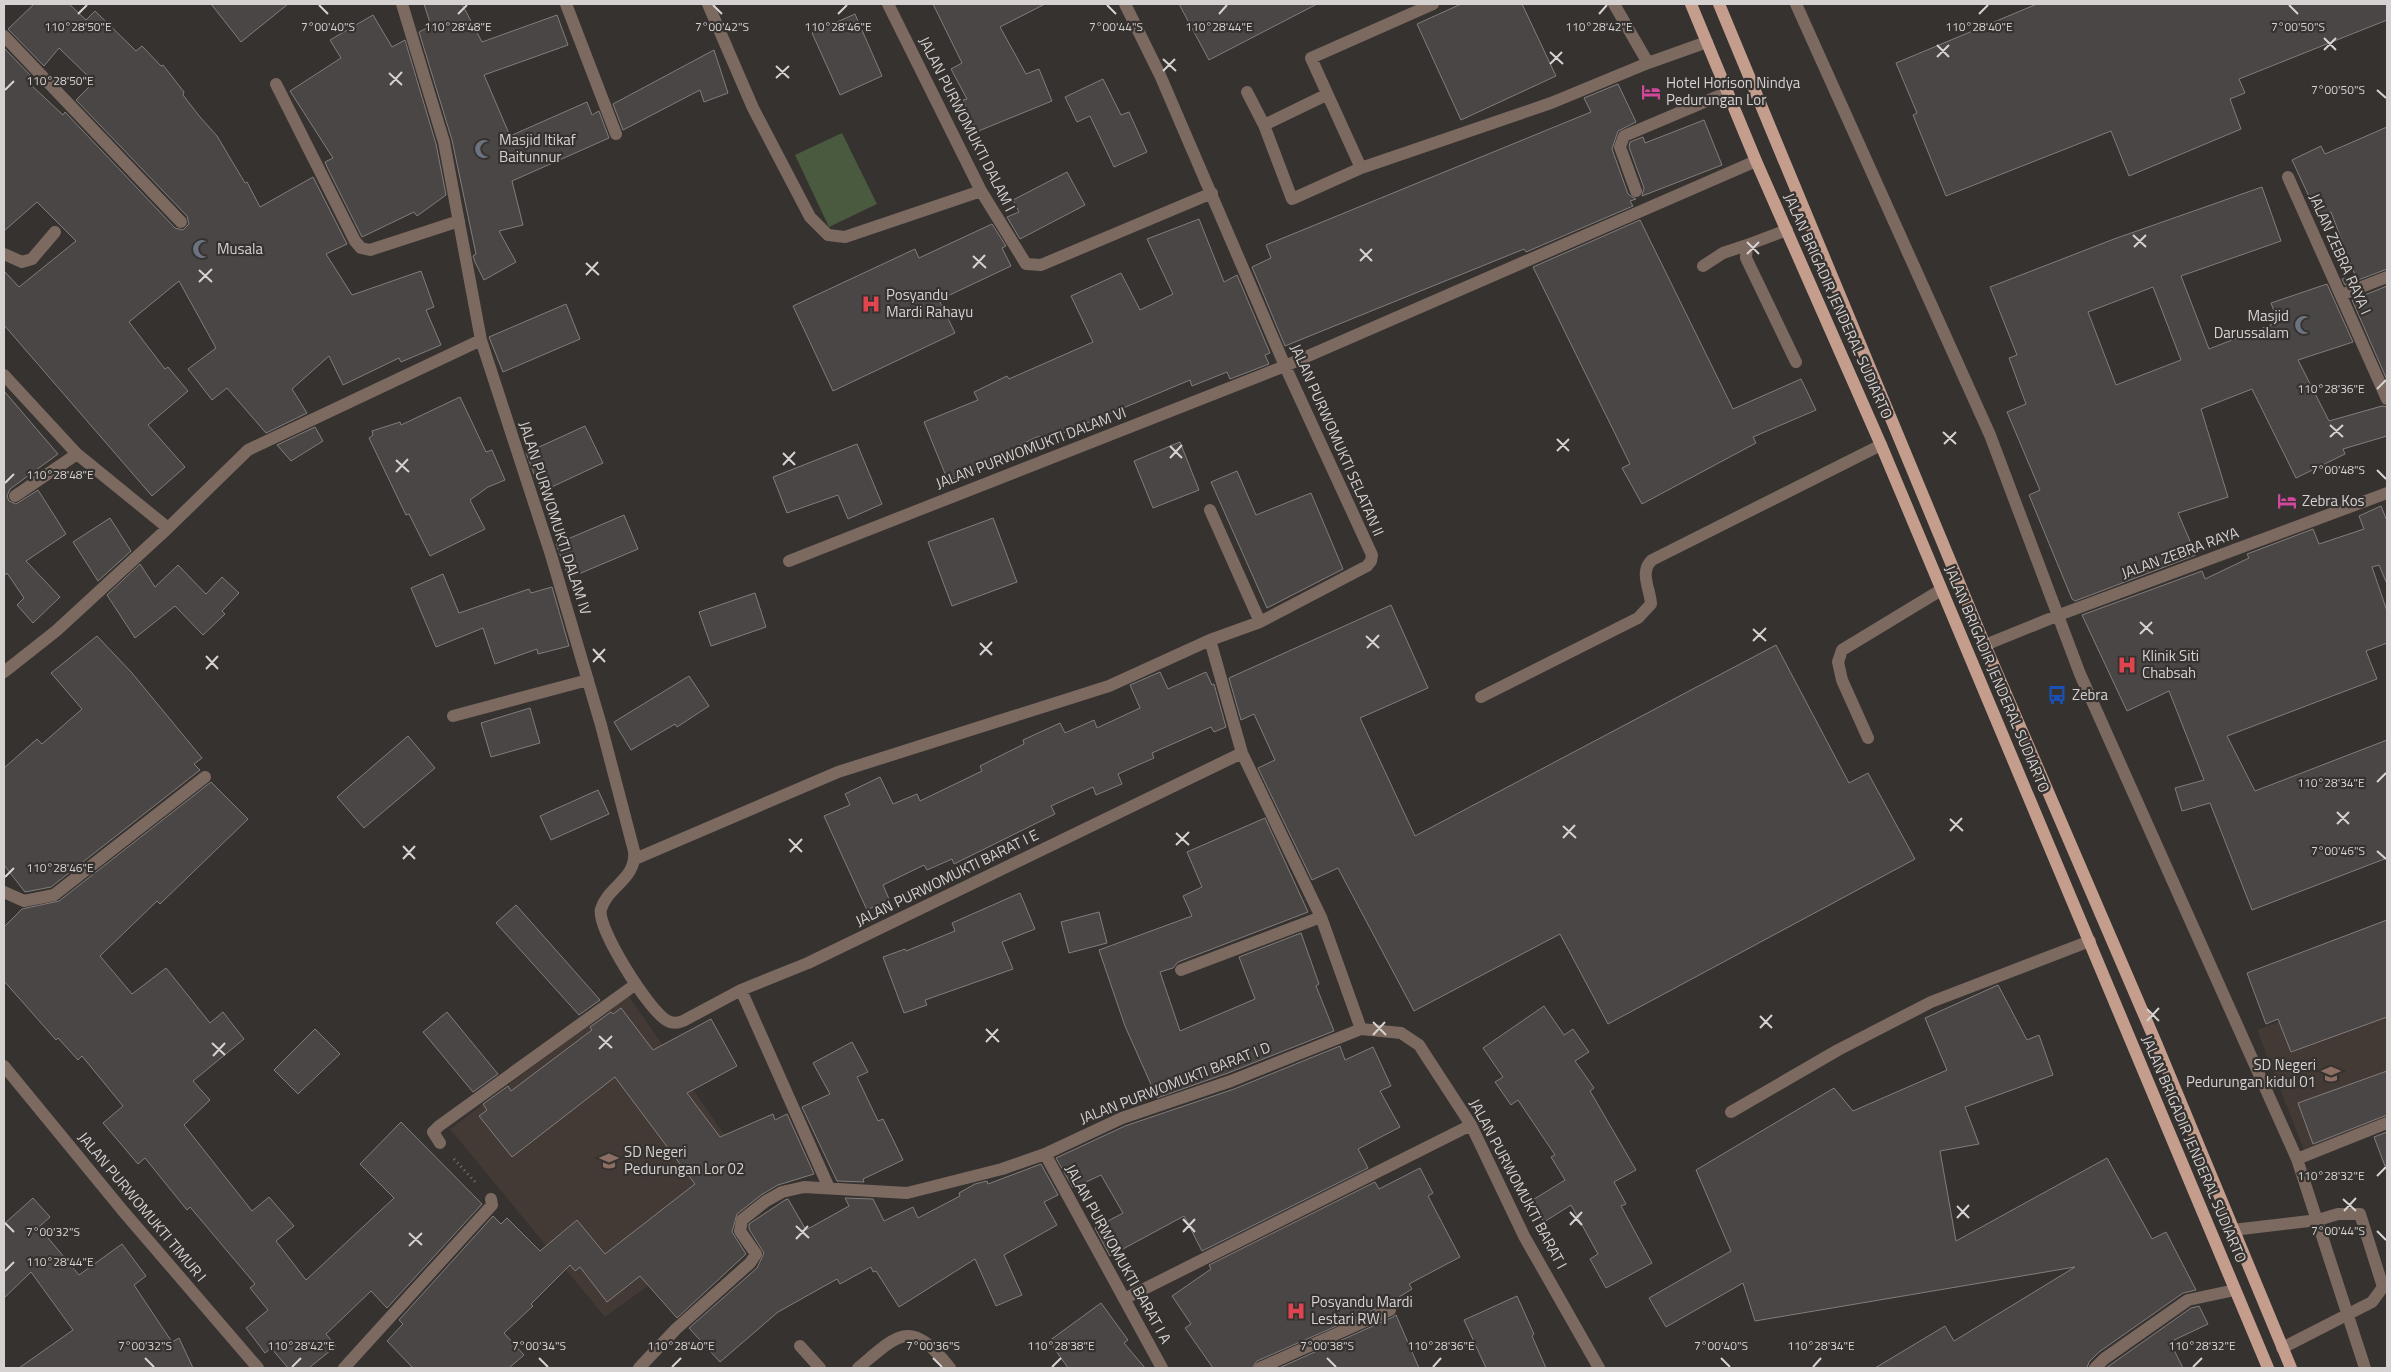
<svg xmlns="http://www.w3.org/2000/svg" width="2391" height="1372" viewBox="0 0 2391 1372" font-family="'Titillium Web',sans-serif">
<rect width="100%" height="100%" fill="#353230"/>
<path fill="#433a35" d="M2387,981V1119L2304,1150L2257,1030Z
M628,995L765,1194L663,1275L605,1317L450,1129Z"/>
<path fill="#495a3f" d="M842,133L877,204L829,227L795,155Z"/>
<path fill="#4a4645" stroke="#827d7c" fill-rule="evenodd" d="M34,4H69L86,20L95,11L136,51L142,46L161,66L163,65L184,92L183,95L200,117L217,136L245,183L247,182L260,207L313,177L347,244L326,254L352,295L421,271L434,307L426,310L441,345L401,362L399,358L343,385L329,356L292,389L307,413L266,433L227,388L212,400L188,369L216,348L179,281L129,322L165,369L168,367L188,391L148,425L185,467L152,496L4,325V271L19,287L76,241L37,202L4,231V48L33,78L29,83L63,115L65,112L175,228L183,230L189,224L187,216L76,100L94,82L59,48L44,66L8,29Z
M211,4H288L241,42Z
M424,4H462L482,42L557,15L568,45L484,75L510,136L587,102L592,115L599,111L609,138L512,181L523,225L499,231L516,262L484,280L475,262L473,256L476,254L452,140L419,32L431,26Z
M933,4H1045L1000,27L1026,74L1039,69L1052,101L976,132L963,100L967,99L951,69L962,63Z
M1179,4H1317L1209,60Z
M1461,4H1522L1556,76L1461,120L1417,24Z
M2037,4H2387V20L2239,79L2245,93L2230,99L2241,129L2129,176L2111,131L1946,196L1913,115L1917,113L1896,63Z
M855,14L882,76L840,95L812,33Z
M373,15L392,47L405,40L436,144L446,195L417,216L414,212L362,237L328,169L325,162L333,158L290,91L341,58L330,40Z
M714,50L728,93L704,102L700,90L623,130L613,104Z
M1103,79L1121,115L1129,112L1147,152L1114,167L1090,116L1077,122L1065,97Z
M1618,84L1636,122L1618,131L1612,149L1628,194L1636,199L1630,201L1633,206L1526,252L1524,249L1285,346L1252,267L1271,258L1266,245L1591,112L1584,98Z
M1704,120L1722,165L1642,196L1644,188L1629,147L1630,142L1643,137L1645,143Z
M2387,127V269L2345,285L2342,279L2355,275L2331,212L2319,218L2292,160L2321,146L2325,154Z
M1067,172L1085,205L1020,239L1007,217L1019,212L1013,200Z
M2262,187L2281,241L2181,276L2209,349L2278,322L2271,303L2327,284L2353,342L2298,360L2329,421L2382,406L2387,407V436L2343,449L2345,454L2296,478L2252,389L2201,409L2228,497L2178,513L2196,555L2075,601L2072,599L2029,495L2040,490L2007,412L2026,404L2009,358L2017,355L1990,287L2114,239ZM2153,287L2181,360L2116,385L2088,312Z
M1199,219L1224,282L1237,275L1270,353L1265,355L1269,364L1230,379L1227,372L1192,386L1190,380L1042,442L1039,436L994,457L996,462L948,481L924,422L978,400L974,392L1007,376L1009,379L1093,342L1071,296L1121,273L1140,310L1173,294L1147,239Z
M1640,220L1733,409L1801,379L1816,410L1753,437L1756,443L1642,504L1622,468L1630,464L1533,267Z
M992,224L1006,246L1002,248L1011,266L939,300L955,333L833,391L793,306L915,249L919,258Z
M2387,286V380L2352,300Z
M566,304L580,339L503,372L489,337Z
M4,391L58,454L10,489L7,496L9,501L16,504L38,490L66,534L26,561L60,597L33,623L17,605L24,598L7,573L4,576Z
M460,397L486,452L492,450L505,480L488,487L470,500L485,529L430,556L409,514L406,515L369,438L373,435L372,431L400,422L401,425Z
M585,426L603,463L541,492L526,453Z
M315,427L323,441L291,461L277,445Z
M1180,442L1199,490L1153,508L1134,461Z
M857,444L882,504L848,519L838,495L787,513L773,477Z
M1237,471L1256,515L1311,493L1343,569L1267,608L1211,482Z
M2381,506L2387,521V584L2379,565L2372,567L2387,611V643L2366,651L2377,679L2227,736L2255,791L2387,740V858L2252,910L2210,803L2182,811L2175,788L2204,780L2169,691L2127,711L2082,615L2202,571L2205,579L2249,558L2247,554L2313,529L2319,544L2364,529L2359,516Z
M624,515L638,549L569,578L556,544Z
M110,518L131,551L98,581L73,542Z
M993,518L1017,582L952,606L928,542Z
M140,564L155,587L178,565L206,594L222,577L239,593L222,611L225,614L203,635L175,606L135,638L107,595Z
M443,574L459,613L529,589L531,593L552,587L569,646L538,654L537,649L495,664L483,628L436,647L411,588Z
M755,593L766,627L711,646L699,612Z
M1391,605L1428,688L1360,718L1415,836L1776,645L1849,783L1868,773L1915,859L1608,1024L1560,934L1414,1011L1338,868L1312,880L1258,768L1275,760L1254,714L1241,720L1229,678Z
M97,636L132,673L202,758L194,764L200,770L51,887L25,892L4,865V768L37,739L42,744L82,709L51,673Z
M1160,672L1168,689L1206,672L1212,685L1214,684L1226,727L1214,732L1211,727L1152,753L1154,758L1118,774L1122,784L1096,795L1093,787L1051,806L1055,814L954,864L952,859L927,870L924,865L883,885L889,899L867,910L824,816L850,805L845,794L880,777L893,804L917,794L920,801L982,771L980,766L1024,744L1023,740L1060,723L1065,733L1094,720L1097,728L1140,708L1130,685Z
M689,676L709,706L677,727L675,724L631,750L614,722Z
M530,708L540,743L491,757L481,723Z
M408,736L435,768L364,828L337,797Z
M211,782L248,819L160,904L157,901L100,956L132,994L166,968L210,1023L223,1012L244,1039L193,1081L210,1100L184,1125L252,1211L269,1197L294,1226L276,1241L306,1280L394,1198L360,1164L401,1122L482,1204L387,1308L371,1291L326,1334L336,1346L309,1368H288L271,1348L265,1353L246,1328L268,1310L250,1288L255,1284L190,1207L187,1210L145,1158L138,1164L103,1123L123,1106L82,1056L78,1060L58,1038L56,1040L4,981V927L22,909L59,901Z
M598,790L609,814L551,840L540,816Z
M1265,818L1308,912L1178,962L1173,968L1160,972L1180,1031L1255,999L1239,957L1301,933L1319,984L1316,986L1334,1031L1228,1073L1157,1098L1125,1026L1099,950L1192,916L1183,896L1202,887L1187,852Z
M1020,893L1035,929L1002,942L1013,969L925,1000L927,1005L904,1013L883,957L905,949L906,951L955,931L952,923Z
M516,905L600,1000L579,1015L496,923Z
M1099,912L1107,943L1069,953L1061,922Z
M2387,920V1017L2291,1052L2278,1019L2266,1024L2247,973Z
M1998,985L2027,1040L2039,1035L2053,1075L1965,1107L1979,1144L1940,1151L1956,1241L2107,1158L2152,1239L2166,1232L2196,1290L2183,1293L2099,1352L2089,1362L2087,1368H1875L1945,1326L1954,1341L2075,1267L1755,1321L1743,1283L1666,1327L1649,1298L1731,1251L1696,1170L1834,1088L1853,1111L1947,1070L1925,1018Z
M1544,1006L1564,1035L1573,1029L1589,1052L1575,1061L1594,1088L1590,1091L1636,1170L1614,1182L1626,1204L1621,1206L1652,1263L1606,1288L1590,1259L1598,1254L1571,1205L1544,1222L1531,1201L1565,1180L1551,1157L1555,1155L1518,1100L1511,1105L1495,1082L1503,1077L1483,1048Z
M621,1008L653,1050L711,1019L737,1066L687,1093L720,1137L773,1114L775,1120L787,1114L814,1174L778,1185L761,1195L737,1214L732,1232L746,1254L677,1318L640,1276L607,1302L580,1267L575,1271L570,1265L531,1304L533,1306L504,1333L524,1355L509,1368H413L387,1341L403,1324L399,1320L493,1216L501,1224L507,1218L540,1251L577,1220L605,1254L695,1184L615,1077L512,1157L479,1116L487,1110L483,1104L508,1086L511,1091L592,1030L590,1027L611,1012L613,1014Z
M447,1012L498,1074L473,1092L423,1032Z
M315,1029L340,1054L298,1094L274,1070Z
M852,1042L868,1072L857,1077L878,1121L883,1119L903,1160L863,1179L864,1182L837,1181L802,1107L830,1094L813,1063Z
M1340,1046L1345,1060L1373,1047L1391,1086L1380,1091L1400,1127L1358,1149L1368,1168L1202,1251L1184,1216L1110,1256L1095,1228L1123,1213L1101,1175L1073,1188L1056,1158L1125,1126L1234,1089Z
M2387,1071V1115L2313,1144L2298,1103Z
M2387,1132V1165L2385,1166L2374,1137Z
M1041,1164L1058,1195L1044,1202L1057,1225L1004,1255L1022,1295L996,1306L975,1259L899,1307L876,1271L873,1272L871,1267L840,1284L837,1279L778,1312L720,1362L689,1328L757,1268L764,1253L749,1229V1224L785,1200L788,1199L806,1230L849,1206L845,1198L873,1199L884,1221L913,1207L918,1218L960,1196L959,1193L975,1184L987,1181L988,1184Z
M1420,1168L1433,1193L1428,1196L1460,1257L1409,1284L1412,1289L1391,1302L1257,1361L1252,1368H1213L1185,1328L1191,1324L1172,1296L1211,1269L1209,1265L1375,1182L1379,1189Z
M33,1198L50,1217L39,1227L79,1275L122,1244L146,1276L134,1285L172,1342L179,1338L193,1368H19L73,1330L31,1272L4,1298V1224Z
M1517,1296L1534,1334L1532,1336L1546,1368H1486L1464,1320Z
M1101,1303L1128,1340L1124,1343L1145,1368H1068L1049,1341Z
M2199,1306L2208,1324L2170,1342L2183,1368H2106L2191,1308Z
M1396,1315L1419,1368H1279L1393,1317Z"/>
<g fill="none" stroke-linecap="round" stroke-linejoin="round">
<path stroke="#797674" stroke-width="3" stroke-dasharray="1 4" stroke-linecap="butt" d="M454,1159L477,1184"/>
<path stroke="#7c6960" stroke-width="12" d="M402,4L444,142L481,340L551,555L601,725L634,851C637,879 608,886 601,909C596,927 650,1013 668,1021C673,1024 678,1023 683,1021L741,990L808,963L1242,753
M566,4L616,134
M708,4L753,108L810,217L828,235L845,237L981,191
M888,4L981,191L1026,264L1041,265L1212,193
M1125,4L1160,75L1285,366L1372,555L1371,561L1367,566L1260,622L1210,640L1242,753L1321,917L1361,1029
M1796,4L1990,435L2080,674L2297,1159L2365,1368
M4,36L181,222
M1648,63L1707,42
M276,84L355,241L361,248L370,250L459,221
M1247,92L1264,125L1292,199L1361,168L1311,58L1433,4
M1264,125L1326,95
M1361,168L1551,103L1648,63L1614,4
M2288,177L2387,399
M1636,191L1620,147L1624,136L1728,92
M1787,230L1747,245L1746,258L1796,362
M4,254L22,262L32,259L55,232
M1703,266L1723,253L1747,245
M2341,295L2387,277
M4,375L77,454L168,528
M15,496L77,454
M1210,510L1260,622
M789,561L1285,366L1756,161
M1985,645L2059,615L2387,493
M4,672L56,631L168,528L248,450L481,340
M1481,697L1638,618L1651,604C1650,588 1639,572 1652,560L1881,445
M453,716L588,680
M1868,738L1842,680L1838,662L1842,650L1941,590
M635,859L838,772L1109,686L1210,640
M4,892L24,901L54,895L205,777
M1181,970L1321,917
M741,990L829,1188
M4,1066L123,1211L258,1368
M1731,1112L1838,1050L1931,1002L2090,941
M440,1143L433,1132L439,1126L636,984
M1045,1154L1162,1368
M2297,1159L2387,1123
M2233,1230L2318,1220L2338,1214H2360L2383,1287L2372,1302L2282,1348
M1124,1299L1471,1125
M800,1346L820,1368
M344,1368L492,1205L491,1199
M639,1368L676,1329L750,1263L756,1254L740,1231L742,1220L766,1201L782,1192L804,1187L907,1193L1002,1169L1045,1154L1122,1118L1231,1081L1361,1029L1401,1033L1419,1045L1471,1125L1524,1236L1599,1368
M858,1368C900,1333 910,1318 950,1368
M1260,1368L1390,1310
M2095,1368L2104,1359L2188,1300L2235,1290"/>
<path stroke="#c59d8d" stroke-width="12" d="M1691,4L1756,161L1881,445L2268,1368
M1719,4L1985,645L2157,1045L2291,1368"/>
</g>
<path fill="none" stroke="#d5d2d1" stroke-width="2" d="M319,5L328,14M713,5L722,14M1107,5L1116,14M2289,5L2298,14M78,14L87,5M458,14L467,5M838,14L847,5M1219,14L1227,5M1599,14L1607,5M1979,14L1988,5M2324,38L2336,50M1937,45L1949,57M2324,50L2336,38M1550,52L1563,64M1937,57L1949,45M1163,59L1176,71M1550,64L1562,52M776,66L789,78M1163,71L1175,59M389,73L402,85M776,78L789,66M390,85L402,72M5,90L14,81M2377,90L2386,98M2133,235L2146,247M1747,242L1759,254M2134,247L2146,235M1360,249L1372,261M1747,254L1759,242M973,256L986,268M1360,261L1372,249M586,263L599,275M973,268L985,255M199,270L212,282M586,275L598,262M199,282L212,269M2377,389L2386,380M2330,425L2343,437M1943,432L1956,444M2330,437L2343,425M1557,439L1569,451M1944,444L1956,432M1170,446L1182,458M1557,451L1569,439M783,453L795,465M1170,458L1182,445M396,460L409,472M783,465L795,452M2377,470L2386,479M396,472L408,459M5,483L14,474M2140,622L2153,634M1753,629L1766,641M2140,634L2152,622M1366,636L1379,648M1753,641L1766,628M980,643L992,655M1367,648L1379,635M593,649L605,662M980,655L992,642M206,656L218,669M593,662L605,649M206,669L218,656M2377,782L2386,773M2337,812L2349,824M1950,819L1963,831M2337,824L2349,812M1563,826L1576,838M1950,831L1962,818M1176,833L1189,845M1563,838L1575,825M789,839L802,852M1176,845L1189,832M403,846L415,859M2377,851L2386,859M790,852L802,839M403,859L415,846M5,877L14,868M2147,1009L2159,1021M1760,1016L1772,1028M2147,1021L2159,1008M1373,1022L1386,1035M1760,1028L1772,1015M986,1029L999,1042M1373,1035L1385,1022M599,1036L612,1048M986,1042L998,1029M212,1043L225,1055M599,1049L612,1036M213,1056L225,1043M2377,1176L2386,1167M2343,1199L2356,1211M1957,1206L1969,1218M2344,1211L2356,1198M1570,1212L1582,1225M1957,1218L1969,1205M1183,1219L1195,1232M5,1223L14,1232M1570,1225L1582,1212M796,1226L809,1238M2377,1231L2386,1240M1183,1232L1195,1219M409,1233L422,1245M796,1239L808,1226M409,1246L422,1233M5,1271L14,1262M145,1358L154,1367M539,1358L548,1367M933,1358L942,1367M1327,1358L1336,1367M1721,1358L1730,1367M292,1367L301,1358M672,1367L681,1358M1052,1367L1061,1358M1433,1367L1441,1358M1813,1367L1821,1358M2193,1367L2202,1358"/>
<defs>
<g id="hotel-bare" transform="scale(1.5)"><path d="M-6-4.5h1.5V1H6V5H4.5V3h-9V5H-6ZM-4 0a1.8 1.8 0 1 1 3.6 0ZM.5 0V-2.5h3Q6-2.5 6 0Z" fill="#d1479c" stroke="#353230" stroke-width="2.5" paint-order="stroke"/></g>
<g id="mosque-bare" transform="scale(1.5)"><path d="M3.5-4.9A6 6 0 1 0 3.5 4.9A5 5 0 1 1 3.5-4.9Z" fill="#6b7280" stroke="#353230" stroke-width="2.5" paint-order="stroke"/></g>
<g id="hospital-bare" transform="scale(1.5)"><path d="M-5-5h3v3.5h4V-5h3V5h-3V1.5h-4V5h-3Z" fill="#e0444e" stroke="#353230" stroke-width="2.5" paint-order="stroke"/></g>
<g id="bus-bare" transform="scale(1.5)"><path d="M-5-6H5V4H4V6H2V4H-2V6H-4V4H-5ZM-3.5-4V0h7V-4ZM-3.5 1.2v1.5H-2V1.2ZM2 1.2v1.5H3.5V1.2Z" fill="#1a4fb4" stroke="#353230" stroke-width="2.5" paint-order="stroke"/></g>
<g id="school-bare" transform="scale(1.5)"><path d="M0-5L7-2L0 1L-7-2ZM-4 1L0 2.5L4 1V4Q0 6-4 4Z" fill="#8d6e63" stroke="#353230" stroke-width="2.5" paint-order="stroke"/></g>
</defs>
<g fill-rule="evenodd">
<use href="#hotel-bare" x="1651" y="92"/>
<use href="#mosque-bare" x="484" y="149"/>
<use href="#mosque-bare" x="202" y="249"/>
<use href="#hospital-bare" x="871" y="304"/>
<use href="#mosque-bare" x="2304" y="325"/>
<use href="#hotel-bare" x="2287" y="501"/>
<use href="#hospital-bare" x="2127" y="665"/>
<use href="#bus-bare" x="2057" y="695"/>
<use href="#school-bare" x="2331" y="1074"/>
<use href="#school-bare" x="609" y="1161"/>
<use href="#hospital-bare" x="1296" y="1311"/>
</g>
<g text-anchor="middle" stroke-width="4.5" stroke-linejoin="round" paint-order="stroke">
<g font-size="15" fill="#d5d2d1" stroke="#353230" text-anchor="start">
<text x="1666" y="88">Hotel Horison Nindya<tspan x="1666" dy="17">Pedurungan Lor</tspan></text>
<text x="499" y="145">Masjid Itikaf<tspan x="499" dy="17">Baitunnur</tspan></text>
<text x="217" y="254">Musala</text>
<text x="886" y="300">Posyandu<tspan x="886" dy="17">Mardi Rahayu</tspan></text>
<text x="2289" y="321" text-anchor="end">Masjid<tspan x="2289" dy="17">Darussalam</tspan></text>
<text x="2302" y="506">Zebra Kos</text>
<text x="2142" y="661">Klinik Siti<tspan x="2142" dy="17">Chabsah</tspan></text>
<text x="2072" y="700">Zebra</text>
<text x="2316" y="1070" text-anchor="end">SD Negeri<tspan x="2316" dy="17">Pedurungan kidul 01</tspan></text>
<text x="624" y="1157">SD Negeri<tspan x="624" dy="17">Pedurungan Lor 02</tspan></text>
<text x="1311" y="1307">Posyandu Mardi<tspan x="1311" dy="17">Lestari RW I</tspan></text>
</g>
<g font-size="15" fill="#d5d2d1" stroke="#353230">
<text transform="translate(967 124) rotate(63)" y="5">JALAN PURWOMUKTI DALAM I</text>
<text transform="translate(2340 254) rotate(66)" y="5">JALAN ZEBRA RAYA I</text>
<text transform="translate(1838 306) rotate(66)" y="5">JALAN BRIGADIR JENDERAL SUDIARTO</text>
<text transform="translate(1337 440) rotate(66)" y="5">JALAN PURWOMUKTI SELATAN II</text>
<text transform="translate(1031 448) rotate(-21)" y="5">JALAN PURWOMUKTI DALAM VI</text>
<text transform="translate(555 518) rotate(72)" y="5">JALAN PURWOMUKTI DALAM IV</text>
<text transform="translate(2180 553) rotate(-20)" y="5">JALAN ZEBRA RAYA</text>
<text transform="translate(1997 679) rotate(67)" y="5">JALAN BRIGADIR JENDERAL SUDIARTO</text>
<text transform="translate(947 878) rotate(-26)" y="5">JALAN PURWOMUKTI BARAT I E</text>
<text transform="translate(1175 1083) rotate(-21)" y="5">JALAN PURWOMUKTI BARAT I D</text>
<text transform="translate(2194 1149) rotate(67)" y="5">JALAN BRIGADIR JENDERAL SUDIARTO</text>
<text transform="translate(1518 1184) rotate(62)" y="5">JALAN PURWOMUKTI BARAT I</text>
<text transform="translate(142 1207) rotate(50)" y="5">JALAN PURWOMUKTI TIMUR I</text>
<text transform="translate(1118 1254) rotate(61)" y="5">JALAN PURWOMUKTI BARAT I A</text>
</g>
</g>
<g font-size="12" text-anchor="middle" fill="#d5d2d1" stroke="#353230" stroke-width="4.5" stroke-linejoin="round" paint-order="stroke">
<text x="722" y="31">7°00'42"S</text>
<text x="1116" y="31">7°00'44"S</text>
<text x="2298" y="31">7°00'50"S</text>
<text x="328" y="31">7°00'40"S</text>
<text x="838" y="31">110°28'46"E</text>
<text x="1599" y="31">110°28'42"E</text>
<text x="1979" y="31">110°28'40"E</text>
<text x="78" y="31">110°28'50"E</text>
<text x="458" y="31">110°28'48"E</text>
<text x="1219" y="31">110°28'44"E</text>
<text x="60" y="85">110°28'50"E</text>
<text x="2338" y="94">7°00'50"S</text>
<text x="2331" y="393">110°28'36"E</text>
<text x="2338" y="474">7°00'48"S</text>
<text x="60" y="479">110°28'48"E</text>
<text x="2331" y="787">110°28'34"E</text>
<text x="2338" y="855">7°00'46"S</text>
<text x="60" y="872">110°28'46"E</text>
<text x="2331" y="1180">110°28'32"E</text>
<text x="2338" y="1235">7°00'44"S</text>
<text x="53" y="1236">7°00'32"S</text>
<text x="60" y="1266">110°28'44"E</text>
<text x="301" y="1350">110°28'42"E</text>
<text x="681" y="1350">110°28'40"E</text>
<text x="1061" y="1350">110°28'38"E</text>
<text x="1441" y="1350">110°28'36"E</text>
<text x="1821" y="1350">110°28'34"E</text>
<text x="2202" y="1350">110°28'32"E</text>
<text x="145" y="1350">7°00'32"S</text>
<text x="539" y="1350">7°00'34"S</text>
<text x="933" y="1350">7°00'36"S</text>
<text x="1327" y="1350">7°00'38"S</text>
<text x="1721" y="1350">7°00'40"S</text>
</g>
<rect width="2391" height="1372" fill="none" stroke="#d5d2d1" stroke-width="10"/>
</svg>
